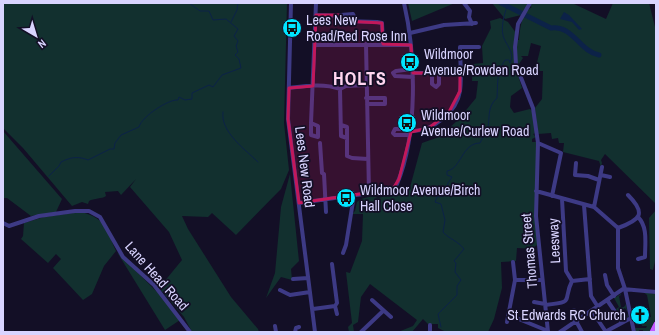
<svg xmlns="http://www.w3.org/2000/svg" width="659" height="335" viewBox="0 0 659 335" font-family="'Archivo Narrow',sans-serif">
<rect width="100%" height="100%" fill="#130f26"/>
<path fill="#12302f" d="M3,3H287L284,123L289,170L281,189L236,235L212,213L208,217L182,216L188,229L231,297L258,329L259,332H192L184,317L159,288L182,260L169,232L130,187L136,179L121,195L118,191L105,192L106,196C102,199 94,198 89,201L88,204L82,202L72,206L23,148L3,128Z
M408,3H455L412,21Z
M492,3H528L521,15L505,19Z
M532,3H572L606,19L613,3H649L656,31V204L605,154L601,160L602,163L601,167L599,161L563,152L564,143H559L558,138L552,139L551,133L538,134L535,108L542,99L543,71H535L541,46L531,43L528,56H521L523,58L519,64L517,63L516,40H519C520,30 521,13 532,7L530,6Z
M500,18L508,22L516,33C510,52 516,69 522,88L511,96L510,107L514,113L530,109L533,112L536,133L533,134L536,137L532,139V142H536L538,245L535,246V249L517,248L516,261L501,262L502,288L494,319L488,332H446L438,328V324H428L423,319L412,332H398L413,326L417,320L370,284L361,297L358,322L353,325L354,332H349L348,327L352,323L346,272L350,273L362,241L363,214H352L355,211L357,202C361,198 372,195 378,198L401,192L403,189L409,191L422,143L439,137L458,120L476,98L478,81H472L473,64L483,63L482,46L491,28L490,21Z
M3,131L62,199L56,212L31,216L7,198H3Z
M290,174L299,261L291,269L292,280L281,277L266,298L275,273L281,207Z
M656,210V257L653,270L650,269L649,218Z
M81,212C107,219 106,229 116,251L104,266L92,294L83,300L53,268L61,259L56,254L48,263L21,239L23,236L24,223L44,217Z
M117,252L158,293L180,320L165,330Z
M643,292L656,294V318L649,332H643V330H639V332H636L635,328H646L647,326H642V321L639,319L651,317L647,295Z
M621,294V295L619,296L621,307H624L626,304L627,311L625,308L622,310L624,317H627V313L628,317L623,320L616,309L619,307L614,298Z"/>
<path fill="#0c2248" d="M564,12L569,15L582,29L579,30L572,22L560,19Z"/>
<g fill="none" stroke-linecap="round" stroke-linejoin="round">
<path stroke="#0c2248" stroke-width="1" d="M231,22L237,10L238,3
M223,112C220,132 246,150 258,162
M49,176L59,166L61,162C71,157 78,156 88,160L110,149H114L115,143L121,135L139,127C142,116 169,99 178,100L179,97L185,100L192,99V93L209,85L213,87L222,75L241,68L239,59L235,55L238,52L236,46L238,41L234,36L238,29L226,19L213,20L209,11H200L189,3
M441,327L438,314L457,295V286L461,280L455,272L456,263L454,261L464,249C458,241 449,239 443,232L445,220L441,204L435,202L437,197L444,196L448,183L452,177L447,175V171C461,169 462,143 480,143C482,138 486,133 488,128C490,116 487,107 497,98C498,83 496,73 505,60H509L510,63C516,52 505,45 503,35C501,26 504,15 507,7"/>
<path stroke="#0c2248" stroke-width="5" d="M501,3L551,28C573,25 579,51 599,55"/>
<path stroke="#3d3a85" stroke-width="4" d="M291,3L288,119L315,332
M464,3L470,11L469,17L472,24
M530,3L518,24L515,47L516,65L533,108L538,143L536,216L548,332
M316,15L343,16L344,21L377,22L382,23L383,44
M341,15L353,14L356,21
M410,33L444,25L476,23
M366,44L369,193
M315,45H411
M412,69L396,71L393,73L395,76L413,77
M413,73H460
M432,73V84L436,87L439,84V73
M289,88C305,86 324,83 340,89L346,86L366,85
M340,89L341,136L347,138V156L352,158L368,159
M366,98H385V104H367
M311,123L318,126V137L311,135V123L316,3
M341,125L347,127V138
M411,131C432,132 457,112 460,91C462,77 460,61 460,47H479
M410,135H395L393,133L395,129H411
M320,143L322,173L324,174L326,212
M538,143L561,153L552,196
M576,163L575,175L588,176L599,180
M601,175L610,177
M536,191L594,207L618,228V268L625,289L634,332
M299,203L385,191L393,189L397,184C418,134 416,55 404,3
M584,205L591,296L598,307
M594,207L602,167
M3,223L9,226L39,216L75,211H89L100,217L123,257L154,285L190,332
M618,228C640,220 647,214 628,195
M343,253L346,245L354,195
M638,259L645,257C645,243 648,227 638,217
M605,275L607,285L614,296
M293,279L308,278
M515,280H542
M572,281L590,279
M280,290L290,295L310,292
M372,300L391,317
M607,300L622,322
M534,302L545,304
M545,305C576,302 562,301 572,281L566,271L562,199
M335,306L337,314
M313,309L335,306L337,303L332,264
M574,310L576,321L582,332
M592,311L606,332
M509,315L548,331
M507,322L515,280L513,262
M430,325V332
M275,326L276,332
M295,332L296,328L299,327
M361,332L383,311
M560,332L623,289L656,292
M605,332L631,318"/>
<path stroke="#c25bff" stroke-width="5" d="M652,332L656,324"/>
</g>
<path fill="#c2185b" fill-opacity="0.2" stroke="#c2185b" stroke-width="3" stroke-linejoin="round" d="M316,15H339L344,21L382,23L383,44L411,45L413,73H460V91L449,112L429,128L411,132L399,179L393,189L299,203L288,119L289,88L313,86Z"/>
<defs>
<g id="bus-disc" transform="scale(1)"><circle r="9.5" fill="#00e5ff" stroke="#130f26"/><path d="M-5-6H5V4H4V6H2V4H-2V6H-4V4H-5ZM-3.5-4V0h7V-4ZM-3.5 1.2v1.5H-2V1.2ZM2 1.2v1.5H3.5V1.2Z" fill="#111"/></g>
<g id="church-disc" transform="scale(1)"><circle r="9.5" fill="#00e5ff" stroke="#130f26"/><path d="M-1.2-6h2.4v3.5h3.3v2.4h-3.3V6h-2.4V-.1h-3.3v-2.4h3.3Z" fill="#111"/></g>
</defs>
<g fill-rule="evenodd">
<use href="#bus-disc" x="292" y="28"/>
<use href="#bus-disc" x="410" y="62"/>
<use href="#bus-disc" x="407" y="123"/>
<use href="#bus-disc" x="346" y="198"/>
<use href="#church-disc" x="640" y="315"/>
</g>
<g text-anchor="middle" stroke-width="3.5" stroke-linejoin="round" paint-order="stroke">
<g font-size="14" fill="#d9d4ff" stroke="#130f26" text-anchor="start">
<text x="306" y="25">Lees New<tspan x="306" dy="16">Road/Red Rose Inn</tspan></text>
<text x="424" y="59">Wildmoor<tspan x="424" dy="16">Avenue/Rowden Road</tspan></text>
<text x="421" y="120">Wildmoor<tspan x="421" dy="16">Avenue/Curlew Road</tspan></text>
<text x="360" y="195">Wildmoor Avenue/Birch<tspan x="360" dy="16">Hall Close</tspan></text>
<text x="626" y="320" text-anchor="end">St Edwards RC Church</text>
</g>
<g font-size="14" fill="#d9d4ff" stroke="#130f26">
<text transform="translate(305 167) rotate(83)" y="5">Lees New Road</text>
<text transform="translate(554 241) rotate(-93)" y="5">Leesway</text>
<text transform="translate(529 251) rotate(-95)" y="5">Thomas Street</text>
<text transform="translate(157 276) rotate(48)" y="5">Lane Head Road</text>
</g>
<g font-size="18" font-weight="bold" letter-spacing="1" fill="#ffd6f0" stroke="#130f26">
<text x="360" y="85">HOLTS</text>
</g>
</g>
<rect width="659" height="335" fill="none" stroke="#d9d4ff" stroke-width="8"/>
<g transform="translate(36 36) rotate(142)" stroke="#130f26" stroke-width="3" paint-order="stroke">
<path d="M0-3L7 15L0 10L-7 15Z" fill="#d9d4ff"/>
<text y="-6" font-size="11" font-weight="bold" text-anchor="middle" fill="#d9d4ff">N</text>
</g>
</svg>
